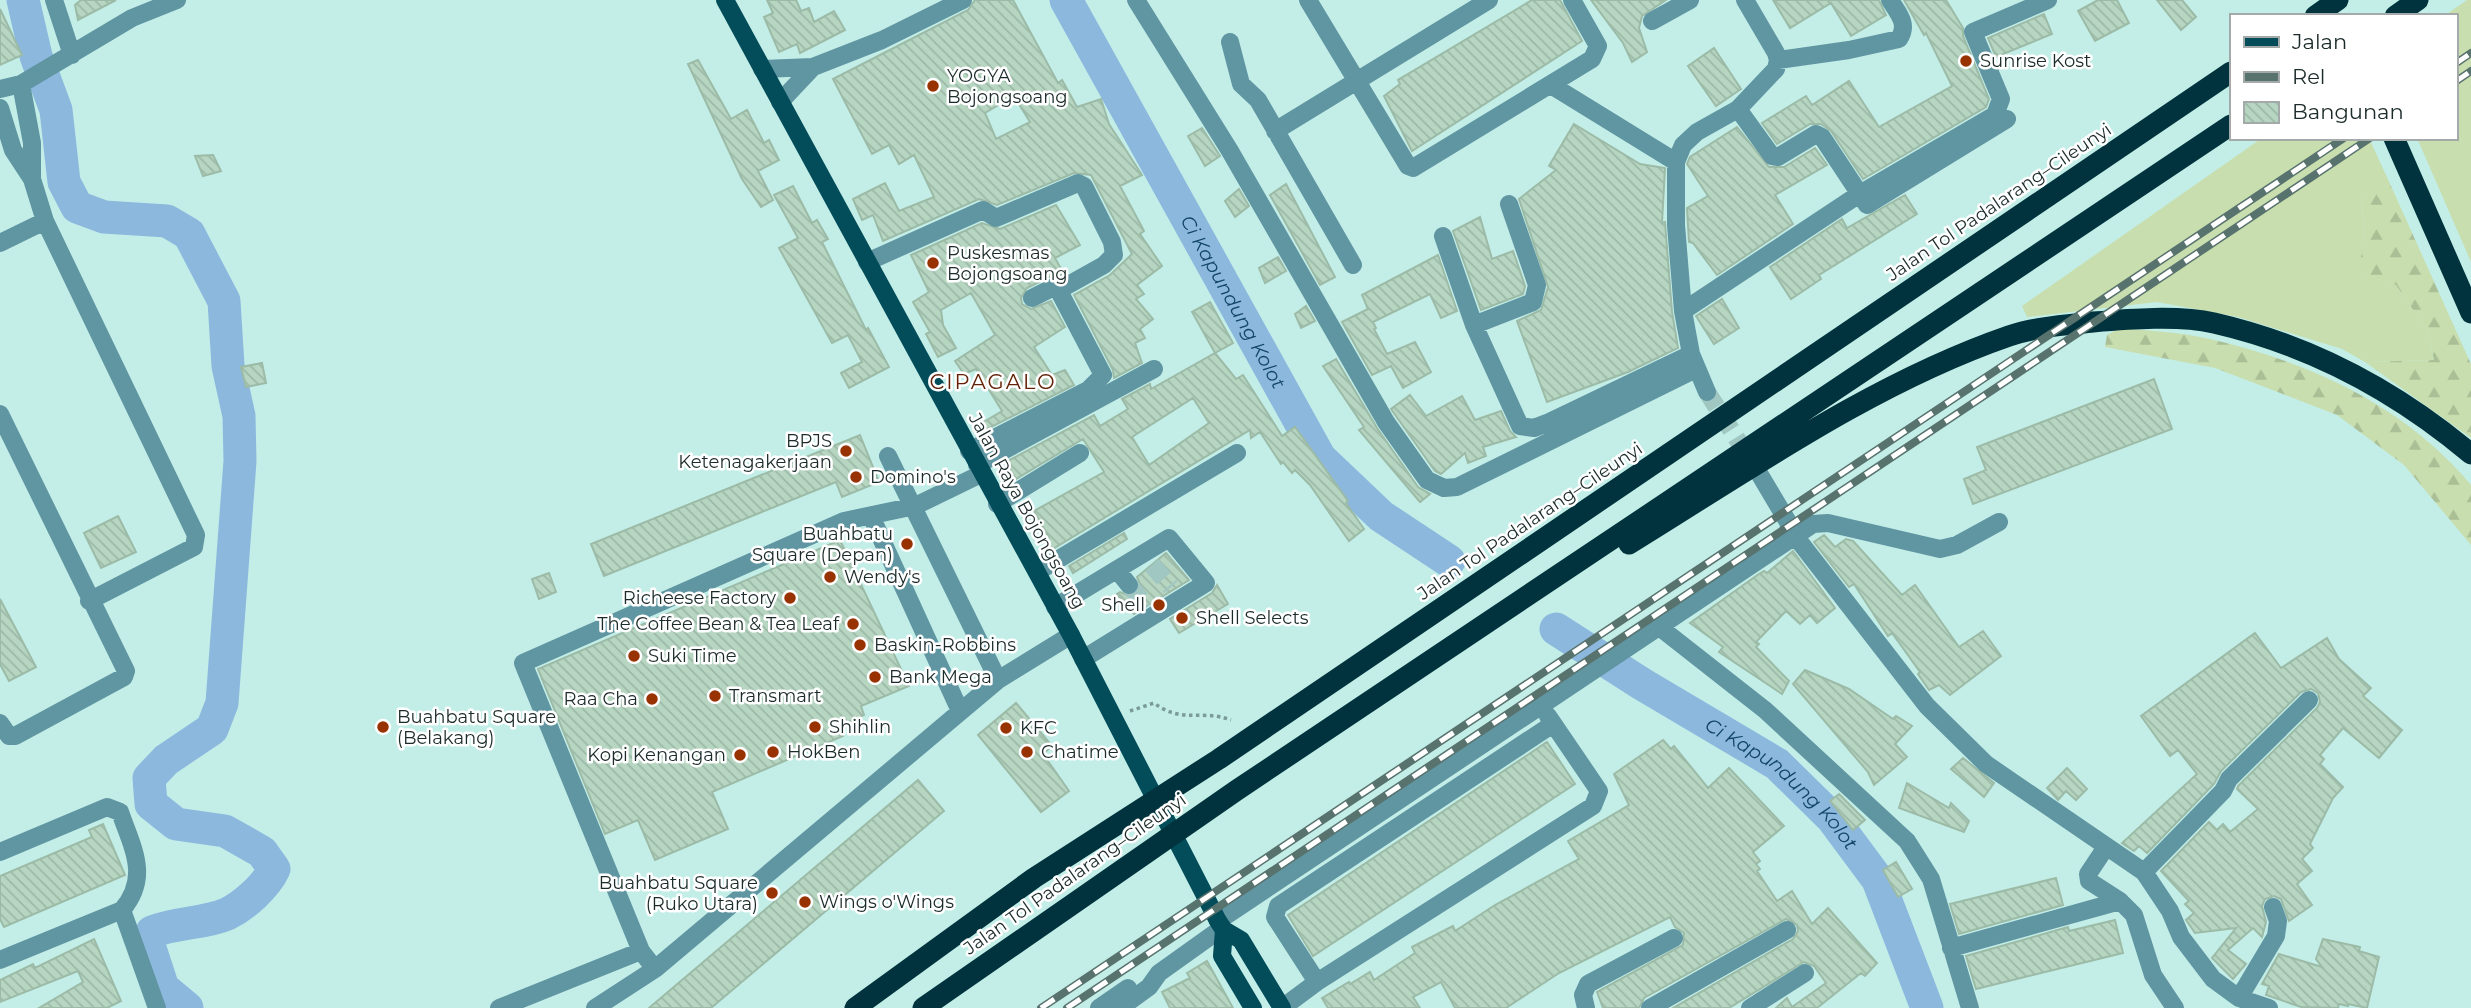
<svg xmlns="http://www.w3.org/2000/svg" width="2471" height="1008" viewBox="0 0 2471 1008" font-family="Montserrat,sans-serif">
<defs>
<pattern id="forest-firs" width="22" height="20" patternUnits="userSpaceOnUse" patternTransform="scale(1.75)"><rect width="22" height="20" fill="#c8deae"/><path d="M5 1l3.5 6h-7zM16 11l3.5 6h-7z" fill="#abbf96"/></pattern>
<pattern id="building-back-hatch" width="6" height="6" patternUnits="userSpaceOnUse" patternTransform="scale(1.75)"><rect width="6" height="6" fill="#b6d6c2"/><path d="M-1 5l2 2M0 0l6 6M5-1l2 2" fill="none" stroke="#9cb8a7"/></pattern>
</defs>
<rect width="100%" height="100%" fill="#c3eee8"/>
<path fill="#c8deae" d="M2467,0H2471V262L2417,138H2455V16H2444Z
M2262,138H2369L2391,186L2368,188L2361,197L2365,236L2359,273L2396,285L2427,330L2434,360L2365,362L2342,349L2238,317L2157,302L2027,317L2022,306Z"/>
<path fill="url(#forest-firs)" d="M2391,186L2471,364V438L2365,362L2434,360L2427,330L2396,285L2358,273L2365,236L2361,197L2368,187Z
M2120,328C2149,331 2181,332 2210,339C2307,361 2406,406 2471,485V545L2404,465L2337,415L2215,368L2105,347L2107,335Z"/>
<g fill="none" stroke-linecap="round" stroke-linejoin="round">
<g stroke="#8cb8de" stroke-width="33">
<path d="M23,0L36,56L56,110L64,182L77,207L104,217L167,221L189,234L224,301L228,366L239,416L240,461L222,703L212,729L166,760L149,778L151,804L176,824L225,831L262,852L274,869C266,886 244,906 227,914C204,924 176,922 152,932L149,945L163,988L187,1008"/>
<path id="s1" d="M1066,0L1320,458L1381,516L1449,561"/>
<path id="s2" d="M1556,629L1642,684L1777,764L1832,818L1878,880L1927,1008"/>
</g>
</g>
<path fill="url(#building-back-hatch)" stroke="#9cbba7" stroke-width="2" fill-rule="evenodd" d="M81,0H116L78,20L75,5Z
M767,0H796L801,11L809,8L814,22L834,11L845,30L800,53L797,44L779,52L764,17L773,13Z
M975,0H1013L1058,83L1062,80L1077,107L1101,99L1109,124L1142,175L1120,186L1144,231L1140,234L1162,266L1137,285L1144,294L1136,299L1153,319L1140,329L1145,338L1135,343L1142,363L1114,378L1113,370L1074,295L1110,275L1132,254L1091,175L1074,173L997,205L979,199L883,241L873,215L862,220L853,199L885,183L899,211L934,197L914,155L899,164L889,145L872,154L833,79L968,10ZM1014,96L1030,122L996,139L985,113Z
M1532,0H1560L1582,41L1412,151L1384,96L1400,84L1398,80Z
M1591,0H1666L1642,16L1639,28L1647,52L1632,62L1623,43Z
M1773,0H1879L1886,15L1851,36L1831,3L1790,28Z
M1904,0H1946L1963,28V36L1989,99L1986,107L1863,179L1831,131L1821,124H1810L1777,144L1762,123L1806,96L1812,105L1849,81L1879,127L1952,86L1926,33L1924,35Z
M2098,0H2117L2129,23L2095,41L2078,11Z
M2157,0H2182L2196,17L2181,30Z
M0,9L22,55L0,65Z
M2044,14L2052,34L1996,57L1988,38Z
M1714,48L1741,89L1716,106L1688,66Z
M698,60L731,119L747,110L764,143L769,140L779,160L758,171L773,200L761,207L742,179L688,64Z
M1574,124L1640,164L1665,168L1662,223L1665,222L1672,312L1678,348L1628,372L1547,402L1517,321L1541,310L1548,287L1519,199L1556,170L1549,166Z
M1737,127L1769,167H1784L1815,148L1827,165L1775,195L1793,224L1717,275L1693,243L1689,242L1687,208L1708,196L1687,164L1690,157Z
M1202,128L1220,156L1205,166L1188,136Z
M213,155L221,171L203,176L195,156Z
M1286,184L1335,277L1320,285L1270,195Z
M793,186L812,223L817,220L828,239L822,242L866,330L868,328L889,367L849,388L841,373L862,362L848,335L832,343L779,248L798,238L774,195Z
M1239,189L1249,206L1235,217L1225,201Z
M1905,195L1917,214L1819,275L1821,279L1791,299L1770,267L1842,219L1847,228Z
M1056,205L1080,245L1055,258L1064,274L1049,277L1027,288L1021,298L1022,304L1031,309L1051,301L1065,327L1034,347L1052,375L1065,370L1074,385L981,432L977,426L1002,411L976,369L964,374L955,361L995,335L971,293L941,310L943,325L956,348L938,357L926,334L930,332L913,302L929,292L911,255L982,223L1000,229Z
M1480,217L1492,259L1513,251L1525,286L1523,294L1481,310L1453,231Z
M1438,255L1457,311L1441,318L1430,294L1373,322L1376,328L1374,329L1387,354L1415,342L1431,372L1403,388L1391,366L1372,375L1342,322L1368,309L1362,295Z
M1278,257L1286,271L1265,283L1259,268Z
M1722,299L1739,328L1714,344L1696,316Z
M1210,302L1233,343L1215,353L1192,312Z
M1306,306L1315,321L1301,328L1295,314Z
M1215,353L1236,379L1243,375L1282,436L1295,427L1348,501L1346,503L1364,529L1349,541L1310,485L1295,470L1292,473L1283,462L1281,464L1260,432L1251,438L1250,430L1051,550L1046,539L1049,538L1034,511L1104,472L1083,439L1016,479L1006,462L1094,415L1100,426L1128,409L1122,399L1150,384L1151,389ZM1193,398L1209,423L1149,465L1132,437Z
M1336,359L1377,428L1418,487L1430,494L1420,502L1359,430L1364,427L1323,366Z
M262,363L266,383L246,387L241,367Z
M2154,379L2172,429L1973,504L1964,479L1986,470L1977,447Z
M1410,395L1426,416L1462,396L1475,420L1501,411L1510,431L1516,437L1483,447L1486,456L1468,463L1465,453L1441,474L1435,471L1391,409Z
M860,435L879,482L842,497L836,482L604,576L591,544Z
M118,516L136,552L101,568L84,533Z
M1124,533L1127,539L1073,573L1069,566Z
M1824,535L1835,547L1846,539L1853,541L1902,595L1915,585L1959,647L1983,631L2001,656L1950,695L1939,685L1929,690L1918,674L1920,672L1892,633L1888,636L1854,584L1849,587L1814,542Z
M840,540L909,686L861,706L864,715L839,726L843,736L712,792L728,829L655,860L638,820L605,834L538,669Z
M1793,551L1835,608L1817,623L1810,615L1800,624L1786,611L1756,642L1759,644L1756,647L1789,681L1782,694L1719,652L1723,647L1690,623L1756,576L1764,571L1767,573Z
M1166,553L1189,580L1134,614L1117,594L1120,592L1130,596L1137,593L1140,584L1137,577Z
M549,573L556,592L539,599L532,579Z
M1217,585L1228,604L1179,633L1170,619L1212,593Z
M0,599L36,667L9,681L0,664Z
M2255,633L2281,668L2327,638L2339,659L2371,688L2363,696L2402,730L2379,758L2343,728L2320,755L2324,759L2320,764L2343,787L2333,798L2310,844L2313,848L2302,859L2312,871L2297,884L2312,905L2289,921L2281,899L2274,896L2265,899L2262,906L2266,922L2262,937L2253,928L2228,950L2246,964L2233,979L2212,958L2236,928L2195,933L2186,920L2194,913L2185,904L2189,901L2161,871L2209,822L2217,830L2223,824L2230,832L2258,809L2237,789L2238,786L2317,708L2320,702L2318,693L2311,689L2301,692L2221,771L2214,784L2147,853L2139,846L2134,851L2122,843L2197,774L2178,750L2170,756L2141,716Z
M1805,670L1849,689L1893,719L1896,716L1912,726L1895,744L1907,757L1874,785L1868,772L1793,684Z
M1016,703L1052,746L1043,754L1069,791L1041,812L978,735Z
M1663,740L1671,749L1674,746L1708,788L1729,768L1784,826L1753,852L1760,861L1756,864L1760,869L1757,871L1777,901L1792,891L1812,924L1828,908L1877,963L1865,976L1861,973L1817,1008H1776L1787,998L1792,1007L1826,983L1814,966L1804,962L1729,1008H1673L1793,939L1798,931L1797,925L1786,919L1644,998L1639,1008H1603L1597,992L1683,945L1684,933L1675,927L1670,917L1559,973L1506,1008H1455L1441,982L1413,997L1420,1008H1328L1322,998L1349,982L1350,984L1370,972L1374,980L1415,953L1412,947L1453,926L1455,931L1495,905L1579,859L1568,841L1629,805L1614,774Z
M1547,742L1575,784L1313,956L1288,915Z
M1963,758L1994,783L1984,797L1951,769Z
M2067,768L2087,789L2076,800L2066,791L2058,800L2047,788Z
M918,780L944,811L879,866L711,1008H649Z
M1907,783L1949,808L1951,803L1969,821L1964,832L1899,808Z
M1839,794L1865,820L1853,830L1830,801Z
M103,824L125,875L4,927L0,919V876L92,837L89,830Z
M1896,862L1912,889L1898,897L1883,870Z
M2056,878L2063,905L1959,934L1950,904Z
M2115,920L2123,953L1976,989L1966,956L2068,927L2069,931Z
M94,939L121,1001L107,1008H39L83,982L78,971L0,1002V980L33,964L35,968Z
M2323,939L2360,947L2359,951L2379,957L2367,1008L2348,1004V1006L2339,1004L2338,1008L2301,1007L2266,995L2269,986L2262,984L2279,954L2322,967L2316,959Z
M1207,961L1233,1008H1170L1162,992L1190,978L1187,973Z"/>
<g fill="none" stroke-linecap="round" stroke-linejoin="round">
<path stroke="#a1c7c2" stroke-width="18" stroke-dasharray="18 9" stroke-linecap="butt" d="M1707,392L1751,461
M1152,565L1171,587
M1129,585L1147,607"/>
<path stroke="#7b9b97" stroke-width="3.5" stroke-dasharray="3.5 3.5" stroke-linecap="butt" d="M1130,711L1154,703C1181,724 1202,709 1231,720"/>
<path stroke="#6095a2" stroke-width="18" d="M54,0L72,55
M1136,0L1230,151L1386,422L1427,480L1444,488L1457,487L1696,369
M1308,0L1408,166L1413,168L1592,59L1598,46L1572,0
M1652,21L1690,0
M1230,42L1241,84L1258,100L1353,265
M1778,60L1849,50L1899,39C1909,24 1898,13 1890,0
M762,69L813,67L882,40L963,0
M21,84L32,143V178
M1551,85L1676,162
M0,89L21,84L132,18L177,0
M780,102L813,67
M0,108L13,150L32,179L45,221
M1738,109L1772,156L1778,157L1816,134L1822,137L1867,205L2007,119
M1275,131L1489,0
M1443,236L1474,325L1520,426L1534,428L1547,423L1691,354
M0,243L45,221L196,535L194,547L89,601
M867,262L983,210L996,218L1078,183L1084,186L1112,242L1114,255L1104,265L1061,289L1060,293L1103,375L1088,390L969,451
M1032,298L1054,287L1061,289
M1683,311L1858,195L1995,115L2001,99L1973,32L2048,0
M1474,325L1533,302L1537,285L1509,204
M1707,392L1691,354L1683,311L1676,225V162L1683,145L1697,132L1738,109L1776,69L1778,60L1776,53L1745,0
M0,414L126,671L124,677L15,736H9L0,723
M888,456L998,680
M977,465L1154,369
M1760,475L1788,522L1791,537L1799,541L1927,706L1986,764L2144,872L2170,911L2181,937L2213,979L2239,998L2269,1008
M997,504L1080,453
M871,516L960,711
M1117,570L1129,585
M1037,572L1237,453
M1055,607L1169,538L1206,583L1083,659
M1658,626L1765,710L1907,841L1931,879L1970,1008
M2106,847L2088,874L2089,881L2120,901L2134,915L2153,975L2175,1008
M0,852L107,807L120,812C133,849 150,877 122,910L0,960
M2144,872L2223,791L2229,779L2309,700
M122,910L157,1008
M1218,921L1813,524L1828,523L1940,549L1957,545L1999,522
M1951,948L2120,901
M655,969L641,951L523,663L844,521L915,506L981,474
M1317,982L1593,806L1599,791L1548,716
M2239,998L2276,936L2278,921L2273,907
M499,1008L641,951
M595,1008L655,969L998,680L1071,635
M1099,1008L1128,988
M1120,1008L1149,987L1159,973L1222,928
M1282,1008L1317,982L1275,917L1278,906L1553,724
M1586,1008L1583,995L1588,984L1674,938
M1650,1008L1787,930
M1750,1008L1805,973"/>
<path stroke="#034d5b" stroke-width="18" d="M725,0L1071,635L1218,921L1224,930L1241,940L1282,1008
M1224,930L1222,956L1253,1008"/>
<path stroke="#00333d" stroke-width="21" d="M2315,16L2338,0
M2395,16L2418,0
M2394,138L2471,313
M1629,544C1751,469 1873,383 2009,336C2035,327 2066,325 2093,322C2129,319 2179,315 2214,323C2310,345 2396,391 2471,454
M855,1008L1034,878L1219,759L2231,72
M923,1008L1237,790L2231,125"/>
<g stroke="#58726e" stroke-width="8">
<path id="rail" d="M2455,64L2471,53
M2455,82L2471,71
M1041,1008L2344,138
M1067,1008L2370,138"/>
</g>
<use href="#rail" stroke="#fff" stroke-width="5" stroke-dasharray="16" stroke-linecap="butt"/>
</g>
<g fill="#983301" stroke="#fff" stroke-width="2.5">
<circle cx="1966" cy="61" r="7"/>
<circle cx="933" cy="86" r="7"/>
<circle cx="933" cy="263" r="7"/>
<circle cx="846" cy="451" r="7"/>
<circle cx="856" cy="477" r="7"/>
<circle cx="907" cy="544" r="7"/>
<circle cx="830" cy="577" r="7"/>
<circle cx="790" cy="598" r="7"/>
<circle cx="1159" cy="605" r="7"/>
<circle cx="1182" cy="618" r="7"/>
<circle cx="853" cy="624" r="7"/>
<circle cx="860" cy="645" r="7"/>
<circle cx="634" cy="656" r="7"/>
<circle cx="875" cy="677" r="7"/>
<circle cx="715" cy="696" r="7"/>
<circle cx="652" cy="699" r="7"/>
<circle cx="383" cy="727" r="7"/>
<circle cx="815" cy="727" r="7"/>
<circle cx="1006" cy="728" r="7"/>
<circle cx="773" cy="752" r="7"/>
<circle cx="1027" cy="752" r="7"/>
<circle cx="740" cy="755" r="7"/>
<circle cx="772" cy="893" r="7"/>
<circle cx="805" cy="902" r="7"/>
</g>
<g text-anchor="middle" stroke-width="5" stroke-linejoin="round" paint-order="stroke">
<g font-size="18" fill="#1b2b29" stroke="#fff" text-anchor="start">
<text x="1980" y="67">Sunrise Kost</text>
<text x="947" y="82">YOGYA<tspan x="947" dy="21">Bojongsoang</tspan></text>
<text x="947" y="259">Puskesmas<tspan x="947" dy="21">Bojongsoang</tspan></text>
<text x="832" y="447" text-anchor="end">BPJS<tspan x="832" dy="21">Ketenagakerjaan</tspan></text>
<text x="870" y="483">Domino's</text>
<text x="893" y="540" text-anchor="end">Buahbatu<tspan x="893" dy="21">Square (Depan)</tspan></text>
<text x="844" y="583">Wendy's</text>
<text x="776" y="604" text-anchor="end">Richeese Factory</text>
<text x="1145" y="611" text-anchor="end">Shell</text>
<text x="1196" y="624">Shell Selects</text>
<text x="839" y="630" text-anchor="end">The Coffee Bean &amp; Tea Leaf</text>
<text x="874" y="651">Baskin-Robbins</text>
<text x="648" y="662">Suki Time</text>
<text x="889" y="683">Bank Mega</text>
<text x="729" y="702">Transmart</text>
<text x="638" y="705" text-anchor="end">Raa Cha</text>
<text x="397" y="723">Buahbatu Square<tspan x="397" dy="21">(Belakang)</tspan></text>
<text x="829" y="733">Shihlin</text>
<text x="1020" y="734">KFC</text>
<text x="787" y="758">HokBen</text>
<text x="1041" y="758">Chatime</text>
<text x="726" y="761" text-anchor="end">Kopi Kenangan</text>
<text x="758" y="889" text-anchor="end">Buahbatu Square<tspan x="758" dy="21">(Ruko Utara)</tspan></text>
<text x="819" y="908">Wings o'Wings</text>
</g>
<g font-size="18" fill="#1b2b29" stroke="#fff">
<text transform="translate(1999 202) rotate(-34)" y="6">Jalan Tol Padalarang–Cileunyi</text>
<text transform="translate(1027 511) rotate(61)" y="6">Jalan Raya Bojongsoang</text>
<text transform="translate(1530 521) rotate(-34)" y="6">Jalan Tol Padalarang–Cileunyi</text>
<text transform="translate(1075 874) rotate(-35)" y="6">Jalan Tol Padalarang–Cileunyi</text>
</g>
<g font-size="19" font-style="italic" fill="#124569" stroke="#fff">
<text dy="7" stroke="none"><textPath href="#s1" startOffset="345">Ci Kapundung Kolot</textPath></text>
<text dy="7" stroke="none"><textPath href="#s2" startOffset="275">Ci Kapundung Kolot</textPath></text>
</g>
<g font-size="21" letter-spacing="2" fill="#632208" stroke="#fff">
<text x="993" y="389">CIPAGALO</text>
</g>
</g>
<rect x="2230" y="14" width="228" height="126" fill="#ffffff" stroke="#a4aaa9" stroke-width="2"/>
<rect x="2244" y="37" width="35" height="10" fill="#034d5b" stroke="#a4aaa9" stroke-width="2"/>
<text x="2292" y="49" font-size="21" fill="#1b2b29">Jalan</text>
<rect x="2244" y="72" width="35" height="10" fill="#58726e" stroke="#a4aaa9" stroke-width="2"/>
<text x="2292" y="84" font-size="21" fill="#1b2b29">Rel</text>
<rect x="2244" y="102" width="35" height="21" fill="url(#building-back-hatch)" stroke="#a4aaa9" stroke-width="2"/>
<text x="2292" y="119" font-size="21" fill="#1b2b29">Bangunan</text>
</svg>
